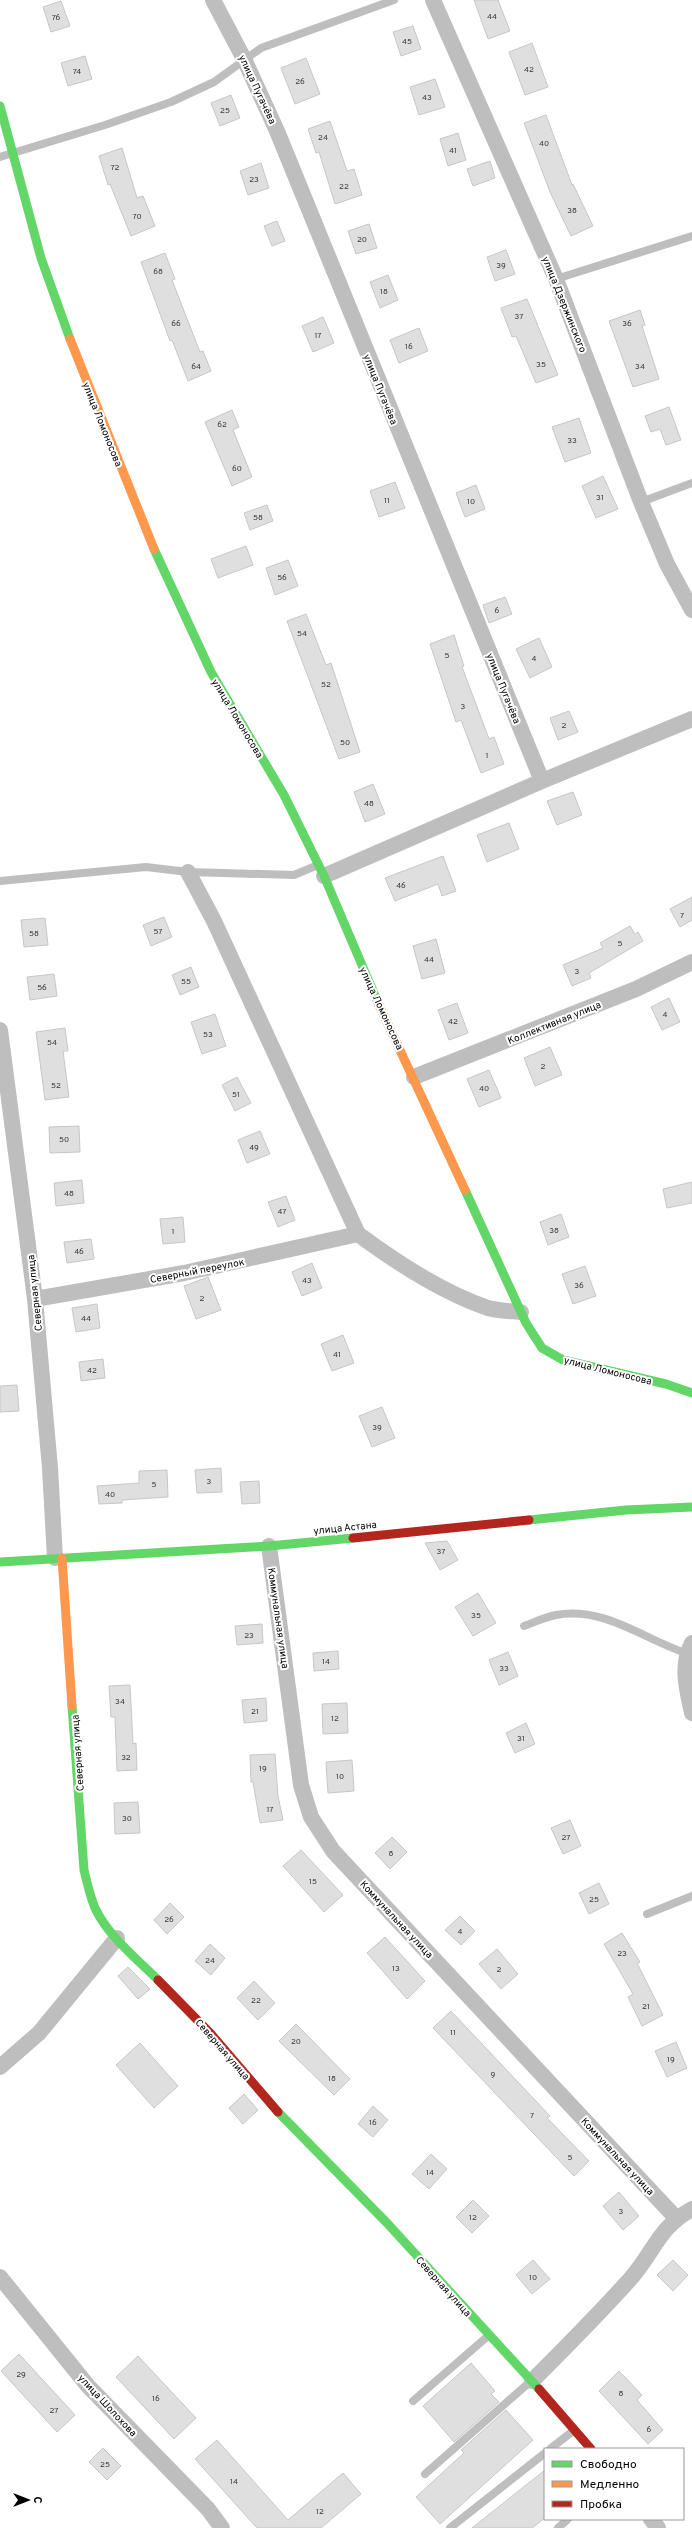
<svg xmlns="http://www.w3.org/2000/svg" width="692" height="2528" viewBox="0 0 692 2528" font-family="Overpass,sans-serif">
<rect width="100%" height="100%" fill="#fff"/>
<path fill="#dfdfdf" stroke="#c7c7c7" d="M474,0H498L510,31L488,39Z
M61,1L70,26L51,32L43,7Z
M413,26L421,49L401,56L393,32Z
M532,43L548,87L525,95L509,52Z
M85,56L92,79L68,86L61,63Z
M306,58L320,94L295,104L281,68Z
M435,79L445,107L419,115L410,87Z
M231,95L240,118L220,126L211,103Z
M546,115L572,185L573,184L593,226L571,236L550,192L524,123Z
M330,121L347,171L354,169L362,195L335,204L319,152L316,153L308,129Z
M458,133L466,160L448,166L440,139Z
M122,148L137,198L143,196L155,226L131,236L110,184L108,185L99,156Z
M490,161L495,178L473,186L467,169Z
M261,163L269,188L248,195L240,171Z
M277,221L285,241L272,246L264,226Z
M369,224L377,248L356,254L348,231Z
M506,250L515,274L495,281L487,257Z
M165,253L175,279L172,280L200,352L203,351L211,371L188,381L172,340L170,341L141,262Z
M388,275L398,300L380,308L370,282Z
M527,299L558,375L536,383L516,336L512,337L501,308Z
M640,310L645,325L642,326L659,379L633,387L609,321Z
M323,317L334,343L313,352L302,326Z
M419,328L428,351L399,363L390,340Z
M669,407L681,440L666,445L660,429L651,432L645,416Z
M232,410L239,427L233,430L252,477L232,486L205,422Z
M579,418L591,453L565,462L552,427Z
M603,476L618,509L596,518L582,486Z
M395,482L405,508L379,517L370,491Z
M476,485L485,509L465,517L456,493Z
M267,505L273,521L250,530L244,513Z
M246,546L253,565L218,578L211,559Z
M288,560L298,586L275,595L266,568Z
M505,597L512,614L489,623L483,605Z
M306,614L326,665L331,663L360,752L339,759L287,621Z
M454,635L464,666L462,667L489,739L494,737L504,764L481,773L461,720L456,722L430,644Z
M539,638L552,667L530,678L516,649Z
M569,711L578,732L558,740L550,718Z
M373,784L385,814L365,822L354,792Z
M573,792L582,815L557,825L547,801Z
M509,823L519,849L487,862L477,835Z
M443,856L456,891L442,896L438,884L395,901L385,878Z
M692,897V920L680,927L670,909Z
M164,917L172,937L151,946L143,925Z
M45,918L48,945L24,947L21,920Z
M630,926L635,934L638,932L643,941L589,973L591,978L572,986L563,965L603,948L600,943Z
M436,939L445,973L422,979L413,946Z
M191,967L199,987L180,995L172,975Z
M54,974L57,996L30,1000L27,977Z
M669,998L680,1022L662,1030L651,1007Z
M457,1003L468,1033L449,1040L438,1010Z
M215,1014L226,1046L202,1054L191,1022Z
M65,1028L68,1051H63L69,1097L45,1100L36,1032Z
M550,1047L562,1075L535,1086L524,1058Z
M489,1070L501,1098L479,1107L467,1079Z
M237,1077L251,1103L235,1111L222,1085Z
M79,1126L80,1152L50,1153L49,1127Z
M260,1131L270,1154L247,1163L238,1140Z
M82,1180L84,1203L56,1206L54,1183Z
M692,1182V1203L667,1208L663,1189Z
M286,1196L295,1220L278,1227L268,1202Z
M561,1214L569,1237L548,1245L540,1222Z
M183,1217L185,1242L163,1244L160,1219Z
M91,1239L94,1259L67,1263L64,1242Z
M312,1263L322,1288L302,1296L292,1272Z
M585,1266L596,1296L573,1304L562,1274Z
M208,1277L221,1310L196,1319L184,1286Z
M97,1304L100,1328L76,1332L72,1308Z
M343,1335L354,1363L332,1371L321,1344Z
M103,1359L105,1378L81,1381L79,1362Z
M17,1385L19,1411L0,1412V1386Z
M382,1407L395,1438L372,1447L359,1416Z
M221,1468L222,1492L197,1493L195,1470Z
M167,1470L168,1497L122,1500V1503L99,1504L97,1486L139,1483V1471Z
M259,1481L260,1503L242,1504L240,1482Z
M447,1541L458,1560L440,1570L425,1543Z
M478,1593L496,1623L473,1636L455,1607Z
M262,1624L263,1643L237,1645L235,1626Z
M338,1651L339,1669L314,1671L313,1653Z
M508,1652L518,1676L499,1685L489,1660Z
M130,1685L133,1744L136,1743L137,1770L117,1771L115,1717H111L109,1686Z
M266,1698L267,1721L244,1723L242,1700Z
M347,1703L348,1733L323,1734L322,1704Z
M526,1723L535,1744L515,1753L506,1733Z
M275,1754L278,1796L283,1820L260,1823L253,1782H251L250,1755Z
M352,1760L354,1791L328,1793L326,1762Z
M138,1802L140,1833L115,1834L114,1803Z
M570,1820L581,1846L563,1854L551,1828Z
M392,1837L407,1852L390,1869L375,1853Z
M301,1850L343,1895L324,1912L283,1866Z
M599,1883L609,1904L589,1914L579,1893Z
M170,1903L184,1917L167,1934L154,1920Z
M460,1916L475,1931L461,1945L445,1930Z
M622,1933L640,1962L637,1963L663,2015L642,2026L628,1997L633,1994L604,1944Z
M385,1937L425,1981L407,1999L367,1953Z
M210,1944L225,1958L211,1975L195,1961Z
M497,1949L518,1974L501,1989L479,1964Z
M128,1967L150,1989L138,1999L118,1976Z
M254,1981L275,2003L258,2020L237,1998Z
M451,2011L550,2116L547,2118L589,2161L574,2176L433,2028Z
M296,2024L350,2079L334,2095L279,2041Z
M676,2042L687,2068L667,2077L655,2051Z
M140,2043L178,2086L154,2108L116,2065Z
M244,2094L258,2110L243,2124L229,2108Z
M373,2106L388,2120L373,2137L358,2124Z
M431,2154L447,2169L429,2189L412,2174Z
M619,2192L639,2216L623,2230L603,2206Z
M473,2200L489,2216L472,2233L456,2217Z
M533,2260L550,2279L532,2294L516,2275Z
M673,2260L688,2275L673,2291L657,2275Z
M19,2354L75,2415L57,2432L1,2371Z
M138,2356L196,2418L174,2439L116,2377Z
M471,2363L495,2391L491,2394L499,2402L454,2442L423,2406Z
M619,2371L642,2395L637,2400L663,2430L648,2444L599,2391Z
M506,2410L533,2440L440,2524L416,2497L464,2453L461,2450Z
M217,2440L288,2520L343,2473L361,2494L321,2528H257L195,2459Z
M103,2448L121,2466L107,2480L89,2462Z
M545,2470V2518L532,2528H472Z"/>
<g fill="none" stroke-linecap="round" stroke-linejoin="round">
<path stroke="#bebebe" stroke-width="8" d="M0,157L105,125L171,102L214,82L261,48L394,0
M556,279L692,236
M641,502L692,483
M0,881L146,867L188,872L294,875L318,865
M524,1626C535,1622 545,1617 556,1615C604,1606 643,1639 686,1653
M647,1914L692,1896
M413,2401L488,2336
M550,2449L573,2431
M425,2474L531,2381
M450,2528L545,2453
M558,2528L568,2519"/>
<path stroke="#bebebe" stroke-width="16" d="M213,0L244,59L277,131L542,781
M433,0L556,279L641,502L667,564L692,610
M188,872L214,921L358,1234C397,1263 441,1292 488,1308C498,1311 511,1311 521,1312
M324,876L542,781L692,719
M0,1030L35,1299L50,1468L55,1558
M414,1077L636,989L692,962
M35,1299L184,1273L358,1234
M269,1546L301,1785L311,1817L333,1851L676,2218
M692,1643C680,1665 687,1690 692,1713
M0,2067L39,2033L117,1938
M0,2277L88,2386L208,2509L222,2528
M532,2381C566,2347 600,2313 632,2277C654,2251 660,2226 692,2209
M651,2519L658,2528"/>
<path stroke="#63d668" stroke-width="9" d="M0,106L41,258L70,339
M154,549L211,672L284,795L324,876L379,1005
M465,1190L526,1323L542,1348L563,1360L666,1384L692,1393
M529,1520L626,1510L692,1507
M0,1562L269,1546L353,1538
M72,1706L84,1870C87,1883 90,1896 95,1908C108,1936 137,1959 158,1980
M278,2112L387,2223L539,2389"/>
<path stroke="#ff974d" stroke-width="9" d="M70,339L154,549
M379,1005L465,1190
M62,1558L72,1706"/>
<path stroke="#b3261e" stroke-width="9" d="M353,1538L529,1520
M158,1980L211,2034L278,2112
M539,2389L591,2449"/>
</g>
<g text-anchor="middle" stroke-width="4" stroke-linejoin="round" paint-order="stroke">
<g font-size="8" fill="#383838">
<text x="492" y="19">44</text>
<text x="56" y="20">76</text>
<text x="407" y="44">45</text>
<text x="529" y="72">42</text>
<text x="77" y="74">74</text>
<text x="300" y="84">26</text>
<text x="427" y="100">43</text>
<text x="225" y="113">25</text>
<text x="323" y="140">24</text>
<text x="544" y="146">40</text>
<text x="453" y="153">41</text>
<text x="115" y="170">72</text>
<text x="254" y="182">23</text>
<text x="344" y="189">22</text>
<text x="572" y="213">38</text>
<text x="137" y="219">70</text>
<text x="362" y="242">20</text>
<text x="501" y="268">39</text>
<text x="158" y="274">68</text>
<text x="384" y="294">18</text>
<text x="519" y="319">37</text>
<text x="176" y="326">66</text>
<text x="627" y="326">36</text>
<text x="318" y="338">17</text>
<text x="409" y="349">16</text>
<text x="541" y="367">35</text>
<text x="196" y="369">64</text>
<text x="640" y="369">34</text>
<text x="222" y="427">62</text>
<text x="572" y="443">33</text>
<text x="237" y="471">60</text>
<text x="600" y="500">31</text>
<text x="387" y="503">11</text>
<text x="471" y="504">10</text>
<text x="258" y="520">58</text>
<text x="282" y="580">56</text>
<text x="497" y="613">6</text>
<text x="302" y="636">54</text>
<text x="447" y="658">5</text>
<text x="534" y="661">4</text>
<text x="326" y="687">52</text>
<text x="463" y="709">3</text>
<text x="564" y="728">2</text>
<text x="345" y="745">50</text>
<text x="487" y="758">1</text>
<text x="369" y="806">48</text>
<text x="401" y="888">46</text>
<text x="682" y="918">7</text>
<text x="158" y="934">57</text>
<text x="34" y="936">58</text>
<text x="620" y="946">5</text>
<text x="429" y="962">44</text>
<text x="577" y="974">3</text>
<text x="186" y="984">55</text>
<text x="42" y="990">56</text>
<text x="665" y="1017">4</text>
<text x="453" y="1024">42</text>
<text x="208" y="1037">53</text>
<text x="52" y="1045">54</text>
<text x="543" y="1069">2</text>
<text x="56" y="1088">52</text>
<text x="484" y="1091">40</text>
<text x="236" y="1097">51</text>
<text x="64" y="1142">50</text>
<text x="254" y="1150">49</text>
<text x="69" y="1196">48</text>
<text x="282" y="1214">47</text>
<text x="554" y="1233">38</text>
<text x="173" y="1234">1</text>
<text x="79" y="1254">46</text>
<text x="307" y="1283">43</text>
<text x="579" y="1288">36</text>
<text x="202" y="1301">2</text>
<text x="86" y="1321">44</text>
<text x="337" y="1357">41</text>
<text x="92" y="1373">42</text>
<text x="377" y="1430">39</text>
<text x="209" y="1484">3</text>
<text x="154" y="1487">5</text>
<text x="110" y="1497">40</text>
<text x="441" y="1554">37</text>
<text x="476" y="1618">35</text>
<text x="249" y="1638">23</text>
<text x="326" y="1664">14</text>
<text x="504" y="1671">33</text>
<text x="120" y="1704">34</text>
<text x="255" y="1714">21</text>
<text x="335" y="1721">12</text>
<text x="521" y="1741">31</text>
<text x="126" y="1760">32</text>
<text x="263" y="1771">19</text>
<text x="340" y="1779">10</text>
<text x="270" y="1812">17</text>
<text x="127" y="1821">30</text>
<text x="566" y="1840">27</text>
<text x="391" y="1856">8</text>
<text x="313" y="1884">15</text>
<text x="594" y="1902">25</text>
<text x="169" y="1922">26</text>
<text x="460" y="1934">4</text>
<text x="622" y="1956">23</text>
<text x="210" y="1963">24</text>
<text x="396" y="1971">13</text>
<text x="499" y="1972">2</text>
<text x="256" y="2003">22</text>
<text x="646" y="2009">21</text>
<text x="453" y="2035">11</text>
<text x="296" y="2044">20</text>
<text x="671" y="2062">19</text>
<text x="493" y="2077">9</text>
<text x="332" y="2081">18</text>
<text x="532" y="2118">7</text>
<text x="373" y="2125">16</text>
<text x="570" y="2160">5</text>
<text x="430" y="2175">14</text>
<text x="621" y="2214">3</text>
<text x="473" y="2220">12</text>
<text x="533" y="2280">10</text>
<text x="21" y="2377">29</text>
<text x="621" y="2396">8</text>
<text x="156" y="2401">16</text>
<text x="54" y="2413">27</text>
<text x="649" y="2432">6</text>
<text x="105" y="2467">25</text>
<text x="234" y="2484">14</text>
<text x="320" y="2514">12</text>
</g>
<g font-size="10" fill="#000" stroke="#fff">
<text transform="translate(258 89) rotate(65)" y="4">улица Пугачёва</text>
<text transform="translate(565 304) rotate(68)" y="4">улица Дзержинского</text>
<text transform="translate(381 389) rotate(68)" y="4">улица Пугачёва</text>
<text transform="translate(103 424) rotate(68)" y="4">улица Ломоносова</text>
<text transform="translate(504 688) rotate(68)" y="4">улица Пугачёва</text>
<text transform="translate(238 718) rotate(59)" y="4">улица Ломоносова</text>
<text transform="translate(382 1008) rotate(65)" y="4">улица Ломоносова</text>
<text transform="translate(554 1022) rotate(-22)" y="4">Коллективная улица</text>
<text transform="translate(197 1270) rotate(-11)" y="4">Северный переулок</text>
<text transform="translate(34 1293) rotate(-96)" y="4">Северная улица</text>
<text transform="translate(608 1370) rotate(14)" y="4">улица Ломоносова</text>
<text transform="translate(345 1527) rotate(-6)" y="4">улица Астана</text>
<text transform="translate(279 1618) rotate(82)" y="4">Коммунальная улица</text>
<text transform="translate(77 1753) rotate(-94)" y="4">Северная улица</text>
<text transform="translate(397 1919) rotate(47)" y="4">Коммунальная улица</text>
<text transform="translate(223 2049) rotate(49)" y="4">Северная улица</text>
<text transform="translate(618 2156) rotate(47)" y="4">Коммунальная улица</text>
<text transform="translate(444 2286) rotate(48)" y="4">Северная улица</text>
<text transform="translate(108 2405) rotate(47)" y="4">улица Шолохова</text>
</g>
</g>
<rect x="544" y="2448" width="140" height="72" fill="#ffffff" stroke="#999999"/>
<rect x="552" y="2461" width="20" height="6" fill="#63d668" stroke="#999999"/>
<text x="580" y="2468" font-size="12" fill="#000000">Свободно</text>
<rect x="552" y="2481" width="20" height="6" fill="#ff974d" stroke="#999999"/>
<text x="580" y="2488" font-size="12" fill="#000000">Медленно</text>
<rect x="552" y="2501" width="20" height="6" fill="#b3261e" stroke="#999999"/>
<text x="580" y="2508" font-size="12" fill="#000000">Пробка</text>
<g transform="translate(28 2500) rotate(90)" stroke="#ffffff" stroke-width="3" paint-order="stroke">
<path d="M0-3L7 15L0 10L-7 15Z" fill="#000000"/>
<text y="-6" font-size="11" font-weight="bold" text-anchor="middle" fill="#000000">С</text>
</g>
</svg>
